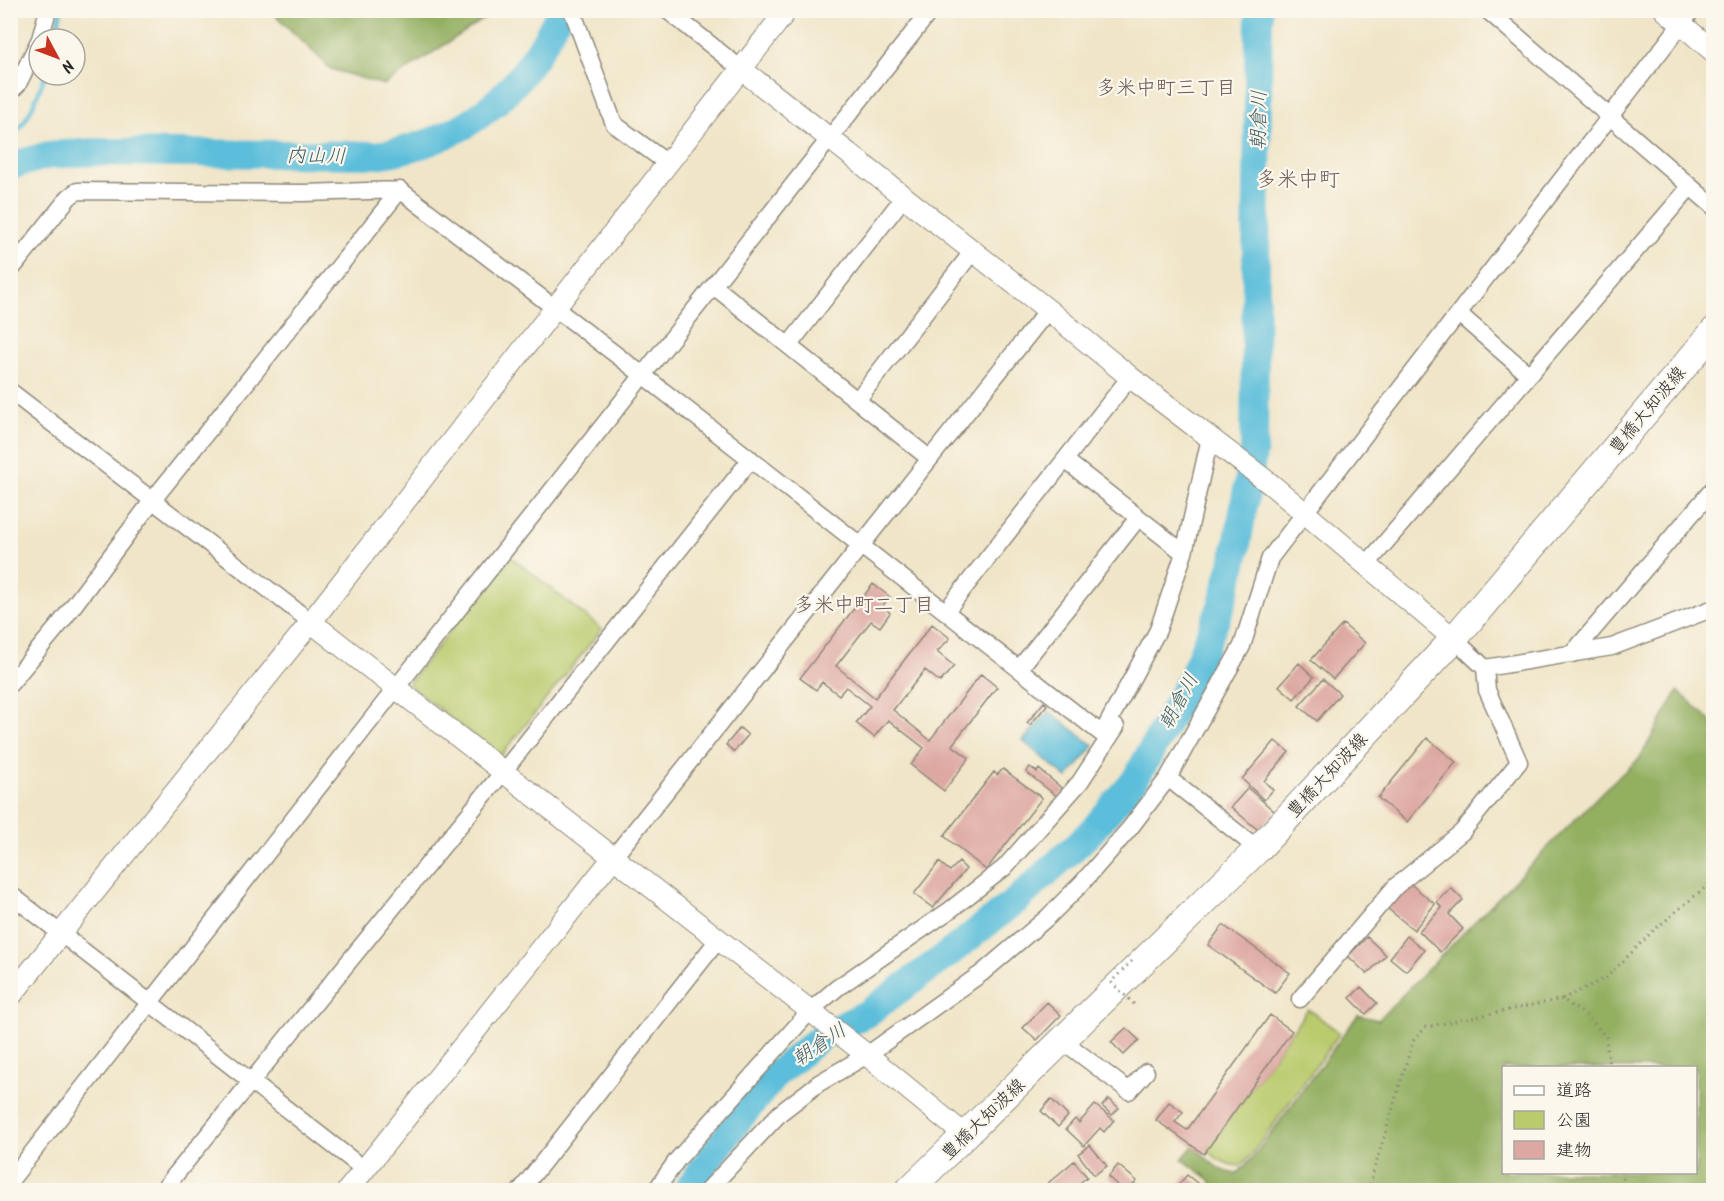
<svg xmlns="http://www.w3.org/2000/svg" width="1724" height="1201" viewBox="0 0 1724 1201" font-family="Kalam,'Klee One',sans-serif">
<rect width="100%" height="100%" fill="#fbf7ec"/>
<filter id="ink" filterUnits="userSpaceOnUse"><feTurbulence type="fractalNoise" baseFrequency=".0167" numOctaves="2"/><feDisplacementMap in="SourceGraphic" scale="12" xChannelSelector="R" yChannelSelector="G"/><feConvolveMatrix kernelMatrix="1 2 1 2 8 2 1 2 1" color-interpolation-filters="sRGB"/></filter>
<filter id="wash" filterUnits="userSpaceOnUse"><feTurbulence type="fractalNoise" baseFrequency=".008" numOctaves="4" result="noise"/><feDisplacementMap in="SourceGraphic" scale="24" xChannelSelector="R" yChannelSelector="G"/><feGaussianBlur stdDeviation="1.35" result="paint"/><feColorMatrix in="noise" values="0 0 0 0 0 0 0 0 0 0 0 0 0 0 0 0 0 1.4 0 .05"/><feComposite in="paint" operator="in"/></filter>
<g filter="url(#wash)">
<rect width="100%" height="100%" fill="#f0e5c8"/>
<path fill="#bacb6d" stroke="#727b4c" stroke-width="1.5" d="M510,556L602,629L500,757L408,684Z
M1308,1009L1340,1033L1252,1154L1240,1166C1226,1165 1216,1160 1207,1149Z"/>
<path fill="#93af60" stroke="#5f6d46" stroke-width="1.5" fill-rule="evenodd" d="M271,11H496L384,85L331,69Z
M1678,691L1713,722V1190H1209L1212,1183L1209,1179L1182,1159L1193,1146C1210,1158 1213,1171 1237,1174L1255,1155L1358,1015L1378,1020L1605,789L1639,759ZM1504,1068H1696V1172H1504Z"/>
<path fill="#5cbeda" stroke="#447482" stroke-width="1.5" d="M1049,711L1094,746L1067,778L1023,741Z"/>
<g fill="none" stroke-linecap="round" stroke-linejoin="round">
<path stroke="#5cbeda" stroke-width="4.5" d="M55,39L61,10
M10,138C28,123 37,97 45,75"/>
<path stroke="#5cbeda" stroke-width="28" d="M10,166L49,155L95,152L376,155C467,143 523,92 561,10
M687,1190L740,1118L776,1074L822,1036L866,1014L943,958L1017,900L1091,832L1135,780L1193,675L1222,604L1235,556L1254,449L1259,10"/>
</g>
<g id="blocks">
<path fill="#dda8a2" d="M873,584L890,597L883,605L890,613L880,627L871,621L836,666L875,698L932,624L950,638L937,652L954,666L940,682L925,670L893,710L930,740L981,674L997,687L952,745L969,758L944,791L911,765L924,748L888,720L874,737L856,723L870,706L846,687L839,695L822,682L816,690L800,678Z
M1343,624L1365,643L1333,679L1311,660Z
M1299,663L1314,677L1294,699L1279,686Z
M1323,679L1340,694L1317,721L1299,706Z
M1044,702L1047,705L1030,725L1027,723Z
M740,728L748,735L734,752L726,745Z
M1427,738L1456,762L1407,822L1378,798Z
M1275,741L1289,752L1264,781L1273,790L1264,800L1242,779Z
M1030,767L1037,772L1039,769L1065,791L1059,798L1026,772Z
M1003,769L1042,798L986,870L944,836L994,772L997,775Z
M1248,788L1275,812L1258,830L1231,807Z
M939,862L950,871L959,862L966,869L933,908L914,894Z
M1408,882L1435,904L1414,930L1387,908Z
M1451,888L1463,900L1449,914L1463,929L1440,952L1419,931L1442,908L1437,902Z
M1223,925L1290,973L1275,993L1208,945Z
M1407,936L1424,950L1406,971L1390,958Z
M1367,937L1386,955L1367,974L1348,956Z
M1361,987L1377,1003L1366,1014L1350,998Z
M1047,1002L1061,1015L1037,1040L1023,1028Z
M1270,1015L1292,1031L1204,1154L1156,1120L1169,1102L1183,1112L1175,1122L1187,1130Z
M1126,1028L1139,1040L1124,1055L1111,1042Z
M1051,1099L1068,1116L1058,1127L1041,1111Z
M1109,1099L1119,1108L1112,1115L1102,1106Z
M1095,1105L1114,1120L1104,1132L1100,1128L1084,1146L1066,1129L1075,1119L1079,1123Z
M1090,1145L1107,1166L1094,1175L1078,1154Z
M1074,1161L1087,1177L1071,1190H1053L1047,1184Z
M1118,1165L1137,1181L1128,1190H1123L1108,1177Z
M1187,1175L1202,1187L1199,1190H1174Z"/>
</g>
</g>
<g filter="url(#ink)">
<use href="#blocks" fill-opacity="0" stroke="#8e887a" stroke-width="1.5"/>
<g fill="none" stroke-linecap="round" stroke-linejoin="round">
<g stroke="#8e887a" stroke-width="19">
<path id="minor" d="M572,10L614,124L667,163
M667,10L741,69
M1487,10L1714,207
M40,39L48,10
M10,92L18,84L39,41
M10,271L69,197L77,191L304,193L400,190L644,376L1102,734L1158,630L1184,553L1210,438
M715,287L929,458
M1459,314L1528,374
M789,345L904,197
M10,391L311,622
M858,399L973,251
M1065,460L1184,553
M1367,564L1690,187
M946,611L1130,377
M1454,639L1485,668L1612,647L1714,608
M1572,654L1714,488
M1019,669L1138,518
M10,684L59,625L152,501L400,190
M1168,778L1258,849
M613,858L1048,310
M10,894L365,1170
M1300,999L1396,886L1462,832L1519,762L1487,690L1485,668
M1063,1041L1129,1091L1146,1072
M10,1181L396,688L931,10
M163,1190L503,772L751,459
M521,1190L718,940
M656,1190L677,1160L810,1011L837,988L950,910L1004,868L1080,782L1116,727
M708,1190L780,1113L819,1083L867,1055L982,973L1048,917L1082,883L1130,828L1168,778L1242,646L1270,558L1692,10"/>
</g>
<g stroke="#8e887a" stroke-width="23">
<path id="tertiary" d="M1665,10L1714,52
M741,69L1048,310L1130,377L1273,486L1454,639
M311,622L867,1055L966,1136
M10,997L311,622L787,10
M348,1190L613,858"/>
</g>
<g stroke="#8e887a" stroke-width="29">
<path id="primary" d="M909,1190L1258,849L1454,639L1714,331"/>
</g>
<path stroke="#8e887a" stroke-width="3" stroke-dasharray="1.5 4.5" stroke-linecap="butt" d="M1609,1068L1606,1037L1588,1017L1562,999L1606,978L1653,931L1714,880
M1622,1172L1624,1190
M1368,1190L1413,1041L1426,1027L1562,999"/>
<use href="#minor" stroke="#fff" stroke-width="16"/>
<use href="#tertiary" stroke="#fff" stroke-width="21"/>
<use href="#primary" stroke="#fff" stroke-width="27"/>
<path stroke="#8e887a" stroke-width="3" stroke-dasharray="1.5 4.5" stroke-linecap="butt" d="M1132,961L1111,982L1136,1006"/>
</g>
</g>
<g text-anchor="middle" stroke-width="4.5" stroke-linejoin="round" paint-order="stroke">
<g font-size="18" fill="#2b2b2b" stroke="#fbf7ec">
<text transform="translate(1647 410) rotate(-50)" y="6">豊橋大知波線</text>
<text transform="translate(1327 775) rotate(-47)" y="6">豊橋大知波線</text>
<text transform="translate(983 1119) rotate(-44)" y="6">豊橋大知波線</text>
</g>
<g font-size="20" fill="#695755" stroke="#fbf7ec">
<text x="1166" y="94">多米中町三丁目</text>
<text x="864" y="611">多米中町二丁目</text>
</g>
<g font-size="20" font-style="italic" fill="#3c5e68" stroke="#fbf7ec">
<text transform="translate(1258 120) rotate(-89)" y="7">朝倉川</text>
<text transform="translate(316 155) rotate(1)" y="7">内山川</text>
<text transform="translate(1178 701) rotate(-62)" y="7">朝倉川</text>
<text transform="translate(819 1044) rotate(-34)" y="7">朝倉川</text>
</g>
<g font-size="21" fill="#695755" stroke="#fbf7ec">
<text x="1298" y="186">多米中町</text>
</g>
</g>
<rect width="1724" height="1201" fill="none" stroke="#fbf7ec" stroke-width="36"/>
<rect x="1502" y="1066" width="195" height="108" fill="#fbf7ec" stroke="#a8a59f" stroke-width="1.5"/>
<rect x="1514" y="1086" width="30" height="9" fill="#ffffff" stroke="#a8a59f" stroke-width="1.5"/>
<text x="1556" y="1096" font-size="18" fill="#2b2b2b">道路</text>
<rect x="1514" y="1111" width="30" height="18" fill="#bacb6d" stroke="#a8a59f" stroke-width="1.5"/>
<text x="1556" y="1126" font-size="18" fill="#2b2b2b">公園</text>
<rect x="1514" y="1141" width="30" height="18" fill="#dda8a2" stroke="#a8a59f" stroke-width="1.5"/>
<text x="1556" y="1156" font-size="18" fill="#2b2b2b">建物</text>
<g transform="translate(57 57) rotate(131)"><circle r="28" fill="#fbf7ec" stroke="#a8a59f" stroke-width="1.5"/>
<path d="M0-4.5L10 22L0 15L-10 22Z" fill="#c8321e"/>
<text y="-9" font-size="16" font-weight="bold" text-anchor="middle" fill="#2b2b2b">N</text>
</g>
</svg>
